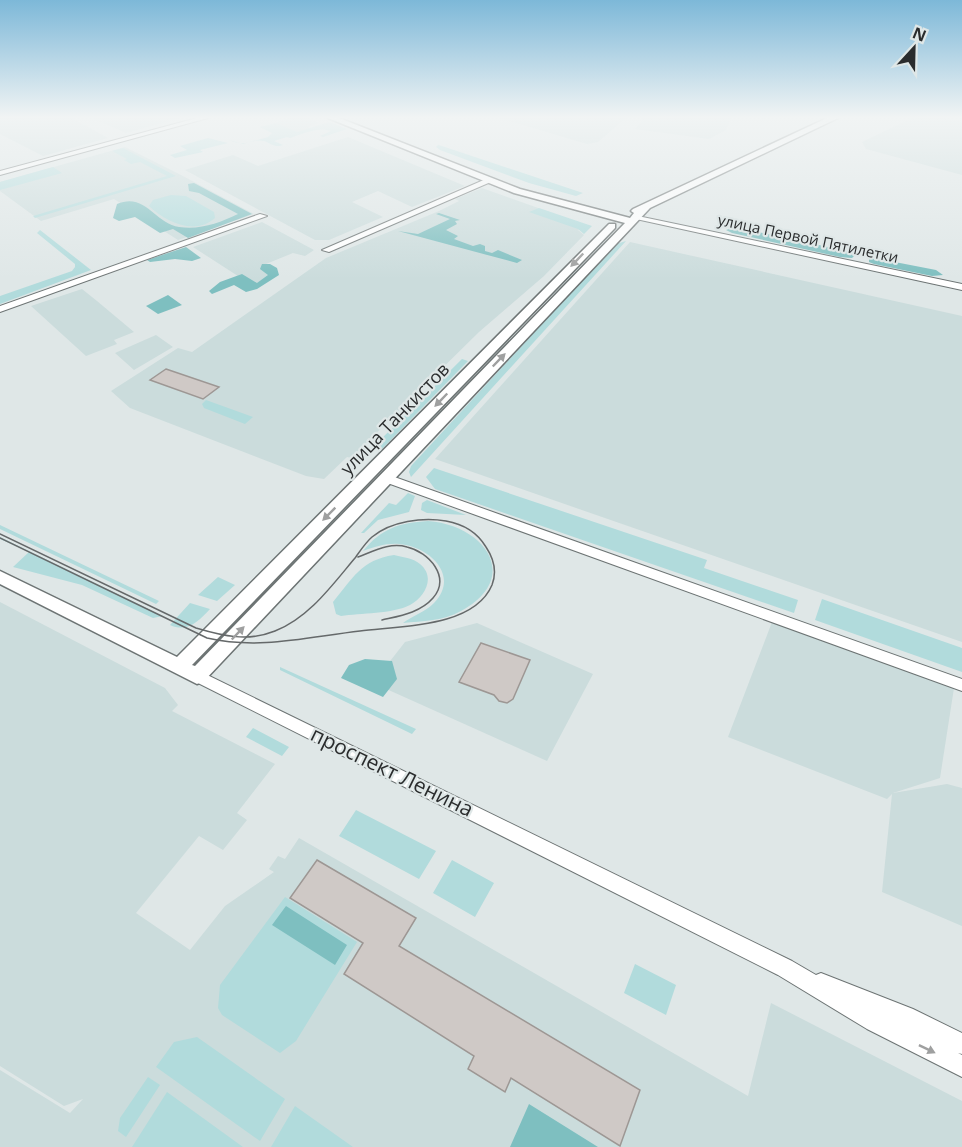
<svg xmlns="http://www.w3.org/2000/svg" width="962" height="1147" viewBox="0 0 962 1147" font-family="'Open Sans',sans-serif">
<rect width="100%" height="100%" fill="#dfe7e7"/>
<path fill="#cbdcdc" d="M0,118H72L108,138L43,156L0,134Z
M92,118H180L126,133Z
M290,118H307L319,123L308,127L311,129L297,133L275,123Z
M500,118H626L598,142L587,144Z
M644,118H731L726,130L709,139L635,129Z
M918,118H944L962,122V175L866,149L862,142L910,119Z
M348,137L465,186L412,207L378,191L352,202L383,217L329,240H315L185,170L233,155L258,166Z
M125,147L181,175L254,214L178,240L114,199L41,221L0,191V182Z
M482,188L586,225L578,230L584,235L544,276L479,332L351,458L347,457L324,479L306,476L130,408L111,391L178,348L192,352L326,258L439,211L459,201L455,199Z
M262,222L314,250L305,256L293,253L266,264L276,274L255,287L193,247Z
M630,242L962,316V642L435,459Z
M82,289L97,301L134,332L114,340L117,344L86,356L31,306Z
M156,335L173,347L134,370L115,353Z
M0,602L165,688L178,705L172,711L275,764L237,813L247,820L223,850L199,836L136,913L190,950L225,906L274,872L269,869L278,856L285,859L299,838L748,1096L771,1003L962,1101V1147H0V1070L70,1113L83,1099L64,1106L0,1066Z
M772,622L954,688L940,778L893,793L947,784L962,788V926L882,892L892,794L887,799L728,737Z
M477,623L593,674L547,761L373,683L405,642Z"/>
<path fill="#b1dbdc" d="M329,122L347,129L323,137L320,136L331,131C318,126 302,134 290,138L287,137L274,141L283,145C275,148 272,144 264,141C251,138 247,148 229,140L243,144L268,137L272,133L260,127L276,123L297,132Z
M208,138L228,143L200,150L203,152L175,158L170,155L187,150L180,146Z
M438,145L442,146L583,193L576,196L529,183L440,150L436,147Z
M123,148L176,176L35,218L33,216L167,176L140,162L131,164L124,160L127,159L112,151Z
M53,167L62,173L0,190V182Z
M171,195L186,196L214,212L215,218C195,236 166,222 149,206L153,200Z
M539,208L592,226L584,234L578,229L529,212Z
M40,230L91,270L0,304V296L72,271L75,267V264L37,233Z
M626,241L411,477L409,472L411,466L616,244Z
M462,359L468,361L381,450L374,446Z
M206,400L253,417L245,424L204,408L202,404Z
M434,468L707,560L704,568L798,600L794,613L435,489L426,477Z
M408,493L415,496L409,512L378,520L364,533H361L389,503L396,505Z
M427,500L466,515L427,513L421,510L422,503Z
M428,521C484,525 523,577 461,611C444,621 422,621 403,623C412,616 425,612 434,603C461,575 428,546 399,544C386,543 375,547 363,551C382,528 399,523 428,521Z
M0,525L159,601L156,604L0,529Z
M0,537L163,616L153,618L82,585L13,567L29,552L0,539Z
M394,555C402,557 413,558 420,564C436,577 425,597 410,605C393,614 360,613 341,616L336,614L333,602C353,578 361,560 394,555Z
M218,577L235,585L217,601L198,595Z
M822,599L962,648V672L815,620Z
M190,603L210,609C199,621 187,633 170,625Z
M280,667L416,729L412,734L280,670Z
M253,728L289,747L282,756L246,737Z
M356,810L436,851L419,879L339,836Z
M452,860L494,883L475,917L433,893Z
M285,897L357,942L296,1041L280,1053L222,1015L218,1008L220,985Z
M635,964L676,985L666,1015L624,993Z
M197,1037L285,1099L260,1141L156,1067L174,1042Z
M148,1077L160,1085L126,1137L118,1131L120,1118Z
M167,1092L243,1147H132Z
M295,1106L353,1147H271Z"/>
<path fill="#7ebfc0" d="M194,183L252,214L188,238L173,229L160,233L135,217L119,221L113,218L117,204C146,192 155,224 179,227C201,230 219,223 238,214L199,193L189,191L188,184Z
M439,213L460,220L455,221L457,224L446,230L458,236L454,239L473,246L480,244L485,246V251L492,253L498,250L522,260L517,263L398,231L418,234L450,219L436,214Z
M735,227L851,252L855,255L852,258L840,257L732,233L726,230Z
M186,247L201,258L192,261L175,259L150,262L147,260Z
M869,257L936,270L943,275L932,276L874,264L869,262Z
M262,264H270L277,268L279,275L257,289L246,292L234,285L212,294L209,291L220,282L242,274L257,283L268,275L260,269Z
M168,295L182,305L158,314L146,306Z
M365,659L392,661L397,679L383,697L341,678L349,665Z
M286,906L347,945L335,965L272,925Z
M529,1104L598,1147H510Z"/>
<path fill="#cfc9c6" stroke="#9d9794" stroke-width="1.5" d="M166,369L219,387L203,399L150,380Z
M481,643L530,660L513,699L507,703L499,701L494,695L459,682Z
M317,860L416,918L399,946L640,1090L620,1146L511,1078L505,1092L468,1069L474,1056L344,974L363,943L290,898Z"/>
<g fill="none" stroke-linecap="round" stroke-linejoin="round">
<g stroke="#6d7474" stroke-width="2">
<path id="minor" d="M197,118H208L0,175V171Z
M486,179L493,181L329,252L322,250Z
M260,214L267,216L0,312V306Z
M633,215L962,284V290L636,219L632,217Z
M386,474L962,679V691L382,481L380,478Z
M197,670L792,961L816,975L821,973L913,1009L962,1033V1054L958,1053L962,1055V1077L867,1029L778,975L192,680L189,676L192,672Z"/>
</g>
<g stroke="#6d7474" stroke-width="3">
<path id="major" d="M328,118H339L520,189L630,218L634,213L631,211L633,209L827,118H838L650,208L204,681L197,684L0,584V571L177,657L609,224H615V228L192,665L195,666L625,223L514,193Z"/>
</g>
<use href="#minor" fill="#fff" fill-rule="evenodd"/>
<use href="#major" fill="#fff" fill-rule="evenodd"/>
<path stroke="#65696a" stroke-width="1.5" d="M0,534L196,628C223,636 248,642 275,631C309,618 333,584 355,558C360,551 366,542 372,537C391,521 423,517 446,521C463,524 477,532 486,547C494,559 497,572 492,585C474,628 399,626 360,631C308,637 259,650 207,638L0,538
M358,557C374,551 390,542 407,547C429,552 451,577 433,598C420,613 399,616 382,620"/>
</g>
<defs><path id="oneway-solid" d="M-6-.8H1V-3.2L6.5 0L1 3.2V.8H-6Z" transform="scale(1.5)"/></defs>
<g fill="#9fa0a0">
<use href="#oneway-solid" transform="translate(577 260) rotate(134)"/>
<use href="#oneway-solid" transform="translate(499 360) rotate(-46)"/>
<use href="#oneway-solid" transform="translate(441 400) rotate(134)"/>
<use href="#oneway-solid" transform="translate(329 514) rotate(135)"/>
<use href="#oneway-solid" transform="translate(238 633) rotate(-46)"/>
<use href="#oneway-solid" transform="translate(927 1049) rotate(26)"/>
</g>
<linearGradient id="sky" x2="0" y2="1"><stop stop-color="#7db8d8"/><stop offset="0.42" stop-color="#f1f4f4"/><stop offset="1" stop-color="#f1f4f4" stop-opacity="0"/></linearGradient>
<rect width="962" height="279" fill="url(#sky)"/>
<g text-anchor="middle" stroke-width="4.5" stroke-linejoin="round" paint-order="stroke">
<g font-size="15" fill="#2a2c2d" stroke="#dfe7e7">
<text transform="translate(808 239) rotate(12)" y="5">улица Первой Пятилетки</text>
</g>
<g font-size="18" fill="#2a2c2d" stroke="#dfe7e7">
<text transform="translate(395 419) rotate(-46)" y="6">улица Танкистов</text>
</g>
<g font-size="21" fill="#2a2c2d" stroke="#dfe7e7">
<text transform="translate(392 772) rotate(26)" y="7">проспект Ленина</text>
</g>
</g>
<g transform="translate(914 48) rotate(22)" stroke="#dfe7e7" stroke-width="4.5" paint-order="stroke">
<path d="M0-4.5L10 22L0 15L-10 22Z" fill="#2a2c2d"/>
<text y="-9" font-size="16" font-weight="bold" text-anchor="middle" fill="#2a2c2d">N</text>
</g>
</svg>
